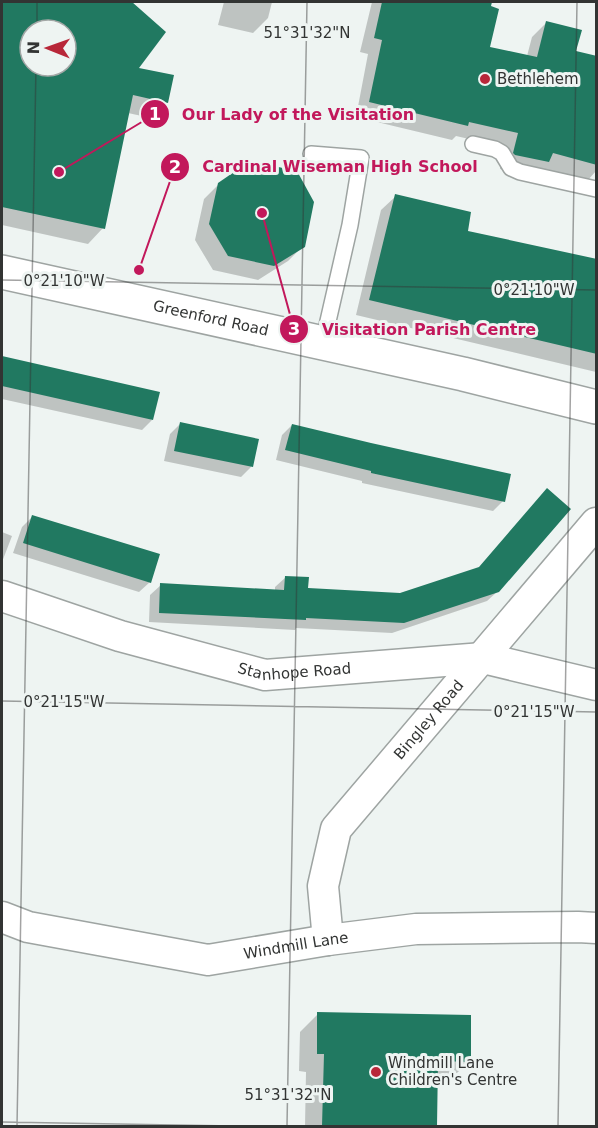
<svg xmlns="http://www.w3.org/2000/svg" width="598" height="1128" viewBox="0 0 598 1128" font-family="'DejaVu Sans',sans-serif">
<rect width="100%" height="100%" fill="#eef4f2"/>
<path fill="#0003" fill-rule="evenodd" d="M2,2H129L164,32L137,69L167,102L151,118L128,113L103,228L88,244L2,225ZM30,30H66V66H30Z
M224,2H272L268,18L253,33L218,25Z
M372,2H490L489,48L527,56L532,37L547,22L574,52L596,58V171L588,180L541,168L533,176L500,169L504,147L456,136L452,140L356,117L368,54L360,52Z
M219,184L303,246L288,261L258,280L213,270L195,240L204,199Z
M396,196L466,232L596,260V372L356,315L381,210Z
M2,357L67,372L152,420L142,430L2,399Z
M180,424L257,440L251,467L241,477L164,461L170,434Z
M292,425L503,501L493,511L362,483V481L276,460L282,435Z
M32,517L150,582L139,592L13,553L22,527Z
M2,532L12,536L2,562Z
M478,569L498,591L487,601L392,633L296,628L295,630L149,622L150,595L161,585L275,591V587L286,577L306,589L400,594Z
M318,1014L469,1061L451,1079H436L435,1126H305L306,1072L299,1071L300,1032Z"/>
<path fill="#217961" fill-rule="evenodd" d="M2,2H132L166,32L139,68L174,75L168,103L133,95L105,229L2,207ZM30,30H66V66H30Z
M382,2H492L491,6L499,9L490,47L537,57L546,21L582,30L576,51L597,56V165L553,153L549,162L515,155L513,153L518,133L469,122L468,126L369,102L382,40L374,38Z
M250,161L297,171L314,202L305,247L274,266L228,256L209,224L218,183Z
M395,194L471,212L468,231L597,259V354L369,300Z
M2,356L160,392L153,420L2,386Z
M180,422L259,439L253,467L174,451Z
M292,424L371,443L511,474L505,502L371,473V471L285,450Z
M547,488L571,509L499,592L404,623L306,618V620L159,613L160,583L284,590L285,576L309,577L308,588L400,593L479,567Z
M32,515L160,554L151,583L23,543Z
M317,1012L471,1015V1062L438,1061L437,1126H322L324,1054H317Z"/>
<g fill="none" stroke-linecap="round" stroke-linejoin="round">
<g stroke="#9ea4a2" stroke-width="18">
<path id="lane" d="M473,144L495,149L502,153L511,168L520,172L596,189
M311,154L361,158L350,225L323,343"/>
</g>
<g stroke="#9ea4a2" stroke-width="33">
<g id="street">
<path id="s1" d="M2,596L120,636L265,675L483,658L596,685"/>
<path id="s2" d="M2,917L28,927L208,960L328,940L416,929L578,927L596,928"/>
<path id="s3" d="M328,940L323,886L336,829L596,523"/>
</g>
</g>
<g stroke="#9ea4a2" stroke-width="36">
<g id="primary">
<path id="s4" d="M2,272L463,374L596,407"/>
</g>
</g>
<use href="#lane" stroke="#fff" stroke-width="15"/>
<use href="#street" stroke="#fff" stroke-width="30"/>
<use href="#primary" stroke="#fff" stroke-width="33"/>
</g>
<path fill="none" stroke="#323433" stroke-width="1.5" stroke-opacity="0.45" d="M37,30V2M2,280L596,290M2,701L596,712M2,1122L233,1126M17,1126L36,66M287,1126L307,2M558,1126L577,2"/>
<g fill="#b82739" stroke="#eef4f2" stroke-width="2">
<circle cx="485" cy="79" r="6"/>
<circle cx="376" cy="1072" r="6"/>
</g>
<g text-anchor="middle" stroke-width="6" stroke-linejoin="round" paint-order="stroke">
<g font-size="15" fill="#323433" stroke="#eef4f2" text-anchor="start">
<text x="497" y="84">Bethlehem</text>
<text x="388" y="1068">Windmill Lane<tspan x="388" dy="17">Children's Centre</tspan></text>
</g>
<g font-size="15" fill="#323433" stroke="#eef4f2">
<text dy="5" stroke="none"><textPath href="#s4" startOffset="214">Greenford Road</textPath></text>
<text dy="5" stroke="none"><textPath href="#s1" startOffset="304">Stanhope Road</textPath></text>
<text dy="5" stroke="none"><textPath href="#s3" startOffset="256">Bingley Road</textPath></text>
<text dy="5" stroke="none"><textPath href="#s2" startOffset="300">Windmill Lane</textPath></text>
</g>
</g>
<g font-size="15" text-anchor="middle" fill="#323433" stroke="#eef4f2" stroke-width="6" stroke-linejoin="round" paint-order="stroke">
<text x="307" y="38">51°31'32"N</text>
<text x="64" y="286">0°21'10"W</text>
<text x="534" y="295">0°21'10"W</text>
<text x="64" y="707">0°21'15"W</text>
<text x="534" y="717">0°21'15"W</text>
<text x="288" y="1100">51°31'32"N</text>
</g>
<path fill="none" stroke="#c2185b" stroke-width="2" d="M59 172L155 114M139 270L175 167M262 213L294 329"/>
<g fill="#c2185b" stroke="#eef4f2" stroke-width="2">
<circle cx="59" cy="172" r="6"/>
<circle cx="139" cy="270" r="6"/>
<circle cx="262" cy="213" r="6"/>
<circle cx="155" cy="114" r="15"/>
<circle cx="175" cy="167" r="15"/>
<circle cx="294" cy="329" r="15"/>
</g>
<g font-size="18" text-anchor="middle" font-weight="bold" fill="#fff">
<text x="155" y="120">1</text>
<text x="175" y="173">2</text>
<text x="294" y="335">3</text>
</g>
<g font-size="16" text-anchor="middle" font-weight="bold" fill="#c2185b" stroke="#eef4f2" stroke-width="6" stroke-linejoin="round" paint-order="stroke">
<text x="298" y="120">Our Lady of the Visitation</text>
<text x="340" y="172">Cardinal Wiseman High School</text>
<text x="429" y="335">Visitation Parish Centre</text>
</g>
<rect width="598" height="1128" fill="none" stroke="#323433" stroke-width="6"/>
<g transform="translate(48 48) rotate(271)"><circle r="28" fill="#eef4f2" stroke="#a3a7a6" stroke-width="1.5"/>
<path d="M0-4.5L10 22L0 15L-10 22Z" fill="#b82739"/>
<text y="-9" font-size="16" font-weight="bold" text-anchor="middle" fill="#323433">N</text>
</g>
</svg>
